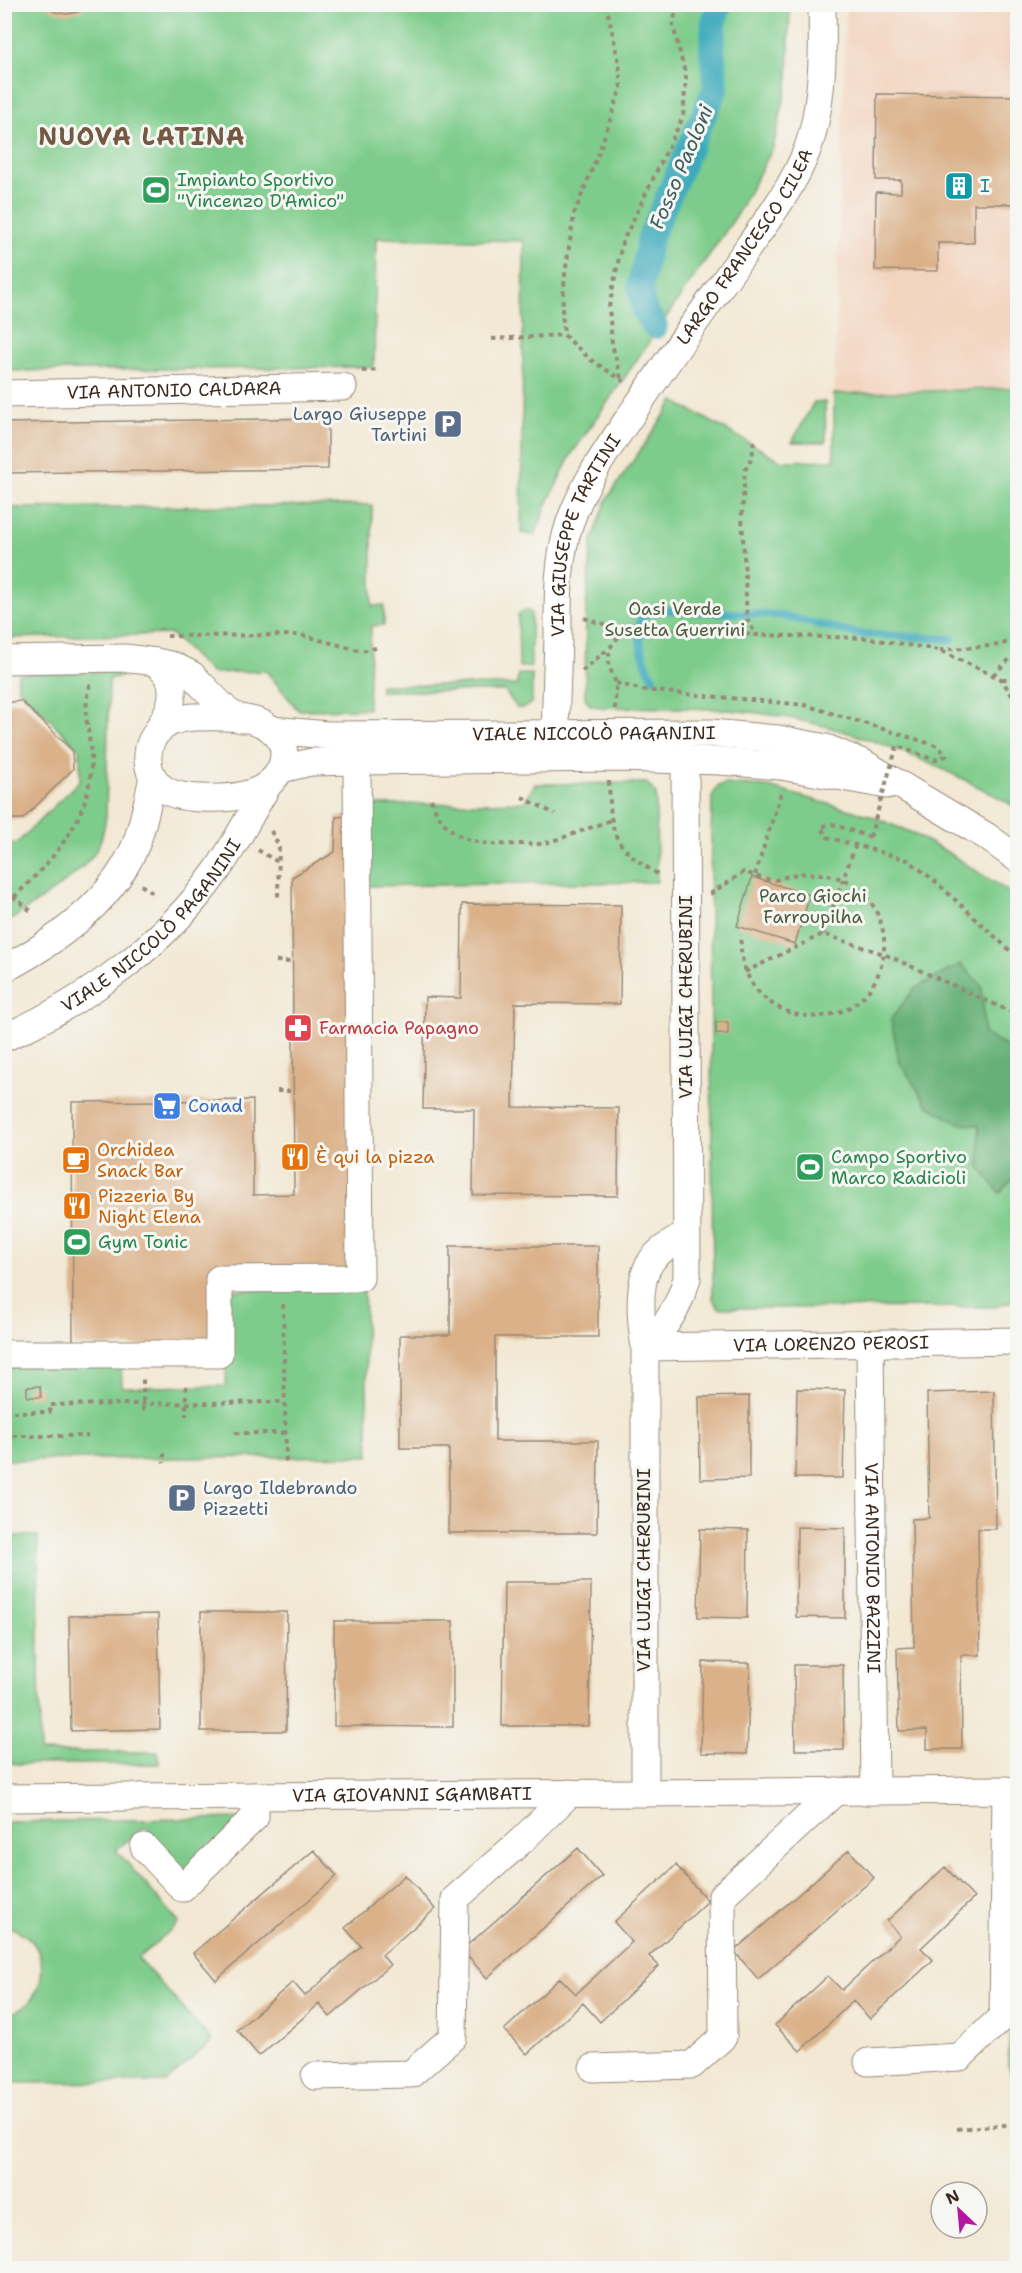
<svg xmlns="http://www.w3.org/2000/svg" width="1022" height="2273" viewBox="0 0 1022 2273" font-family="'Shantell Sans',sans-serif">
<rect width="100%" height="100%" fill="#f6f6f2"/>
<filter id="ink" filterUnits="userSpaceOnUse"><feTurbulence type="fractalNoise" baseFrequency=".0167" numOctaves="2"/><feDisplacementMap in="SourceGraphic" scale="12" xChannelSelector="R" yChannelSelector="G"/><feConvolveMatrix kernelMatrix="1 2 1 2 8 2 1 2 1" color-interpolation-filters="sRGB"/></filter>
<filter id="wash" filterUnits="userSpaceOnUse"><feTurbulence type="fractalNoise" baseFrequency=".008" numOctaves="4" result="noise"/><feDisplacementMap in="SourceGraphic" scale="24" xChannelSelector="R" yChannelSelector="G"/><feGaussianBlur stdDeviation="1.35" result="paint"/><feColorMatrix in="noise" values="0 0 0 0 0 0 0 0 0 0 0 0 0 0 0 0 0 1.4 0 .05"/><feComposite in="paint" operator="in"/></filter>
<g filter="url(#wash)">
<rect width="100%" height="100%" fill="#f2e8d3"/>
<path fill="#f3d4bf" d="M846,5H1017V388L834,394Z"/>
<path fill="#7ecc8b" stroke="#5c7b54" stroke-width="1.5" d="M4,5H790L788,82L773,148L734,219L571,455L547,504L535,535L521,533L524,241L376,238L374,367L5,371Z
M1017,388V808C930,758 828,716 726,710C684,707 641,708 598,707L590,705L585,698L586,609L592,541L607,499L674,401L782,461L834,460V394Z
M814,402H825L826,442H792Z
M372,505V606L384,605V625L371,626L368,709L298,710L266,671L211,673L171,634L5,638V508Z
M527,610L531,613V667H519L518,615L521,612Z
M120,671L125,675L112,678L109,681L106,816C104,829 102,841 95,852C79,877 30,906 5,924V842L16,844L80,780V750L18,688V674Z
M518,674H532V701C528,707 524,709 517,708L505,691H380V685H517Z
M647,783L656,794L657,882L365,886L369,810L379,805L524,802L535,784Z
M725,784L768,787L868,815L910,832L947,852L1006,890L1017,900L1018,1292L1010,1302L995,1307L719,1308L713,1299L710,881L712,797L718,786Z
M364,1288L369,1456L5,1460L4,1367L121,1364L122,1387L226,1386L227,1290Z
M4,1536H38L40,1752H158L159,1764H17L12,1763L7,1756Z
M244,1818L183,1871L145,1826L116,1850L179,1923L138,1958L212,2041L166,2082L5,2083V2014C37,2011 52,1970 34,1944C27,1934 17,1930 6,1926L5,1827L8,1822Z
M1017,1860V2088L1008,2065Z"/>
<path fill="#66b077" stroke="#506d4a" stroke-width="1.5" d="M961,964L982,986L984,1034L1017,1053V1175L1000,1193L980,1168L979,1126L958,1123L928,1106L899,1061L891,1019L914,989Z"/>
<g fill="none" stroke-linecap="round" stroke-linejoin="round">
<path stroke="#3daabc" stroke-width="8" d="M653,678C643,658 637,642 640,619L650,612L670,610L778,615L859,634L952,639"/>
<path stroke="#3daabc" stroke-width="26" d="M655,326L644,310L640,287L650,238L716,87L712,50L714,22L719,4"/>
</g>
<g id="blocks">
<path fill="#dab189" d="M43,4H90L78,12L67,14L55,12Z
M877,94L1018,96V204H974V243H938V271L875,270L876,192L901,193V180H876Z
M328,418V469L4,473V423Z
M21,701L72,750L73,769L23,819H8L4,815V703Z
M351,816L354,1269H215L214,1346H73L72,1102L253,1100V1195L294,1194L292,877L335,852L336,817Z
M752,877L810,895L795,944L737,926Z
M462,904L621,905L620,1004L515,1003L513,1107L619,1108L618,1196L473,1195L474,1109H423L425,997L461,998Z
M716,1022H728V1034L716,1033Z
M450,1246H598V1337H495V1441H598L597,1533H448L449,1448H400V1335H450Z
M40,1386L41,1397H27V1387Z
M797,1389L845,1390L843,1478H795Z
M994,1391L996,1529H978L980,1655H961L962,1749H927V1730L899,1731L897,1648L914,1647L912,1519L929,1518L927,1393Z
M749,1396V1478L700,1479L699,1397Z
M797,1527L845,1528V1618L796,1617Z
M700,1529L748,1530L747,1618L698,1617Z
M504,1582H591L589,1726H502Z
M201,1612H287L286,1731H201Z
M158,1614L160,1729L71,1731L69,1616Z
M334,1621H453V1727L334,1726Z
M703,1662L750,1663L747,1754L701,1753Z
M794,1665H843L844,1750H795Z
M578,1848L602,1876L487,1978L462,1950Z
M314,1850L337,1876L216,1980L193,1953Z
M849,1850L874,1878L758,1979L734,1951Z
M676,1865L708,1901L649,1956L659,1966L600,2022L583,2003L527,2054L504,2030L560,1978L576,1994L632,1942L614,1922Z
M945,1867L974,1898L921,1948L933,1960L870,2019L853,2001L800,2051L775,2025L828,1976L842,1990L900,1936L887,1921Z
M405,1875L435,1909L382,1955L390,1965L330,2017L319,2004L259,2056L237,2030L293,1982L305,1996L361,1946L345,1928Z"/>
</g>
</g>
<g filter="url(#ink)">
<use href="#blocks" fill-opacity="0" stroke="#968978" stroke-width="1.5"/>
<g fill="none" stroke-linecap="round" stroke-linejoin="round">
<g stroke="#968978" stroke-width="29">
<g id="minor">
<path id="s1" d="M4,394L343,387"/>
<path d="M4,660L125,658L156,662L174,666L192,675L228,712L241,719"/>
<path d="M193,717C213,717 248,715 265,725C299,744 283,784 251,793C231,800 184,801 165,790C143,776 142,742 163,727C171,720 182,718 193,717Z"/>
<path id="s2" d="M272,730L328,735L711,733L778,739L826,748L865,764L986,836L1018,859"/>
<path d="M156,733C166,717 178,697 169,677C166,672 160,666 156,662"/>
<path id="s3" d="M555,734C556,702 557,670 558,638C558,599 557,560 570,522C584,482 609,447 633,412C670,357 709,303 747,249C772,213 800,178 812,135C823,93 823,48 822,4"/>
<path d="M282,769L311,762L357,761L621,758L720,761L781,766L887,785"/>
<path d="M4,969C57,941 113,901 136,844C144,822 148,799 153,777"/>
<path id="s4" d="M4,1038C86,1001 164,945 216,872C236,844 250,814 268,785"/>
<path id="s5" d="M870,1344L875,1790"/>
<path d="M645,1347C666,1327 679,1307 687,1278L685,759"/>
<path id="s6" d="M645,1347L1018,1341"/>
<path d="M4,1354H219V1279L360,1278L357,761"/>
<path d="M645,1793V1347C641,1323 636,1281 652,1260C660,1249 674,1242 686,1235"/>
<path id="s7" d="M4,1798L1006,1790L1003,2016L960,2057L868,2062"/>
<path d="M144,1847L182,1888L255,1817V1796"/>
<path d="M593,2068L692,2065L723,2037L722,1896L836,1791"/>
<path d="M315,2076L411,2074L453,2037L455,1899L521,1841L570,1793"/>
</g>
</g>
<path stroke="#968978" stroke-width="4" stroke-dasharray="4.5 4.5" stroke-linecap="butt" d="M606,4L619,63L621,88L599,152L574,214L565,274L562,310L564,335L591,360L625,382
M492,339L564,335
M362,371L379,370
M621,378L612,344L609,307L622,243L683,117L686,77L673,25L677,4
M754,441L752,458L745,470L742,515L747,619L756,635
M584,618L622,630
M167,636L301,635L362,651L376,648
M940,650L1001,645L1018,636
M582,671L608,649
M993,675L1018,651
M1002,679H1018
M616,683L643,690L805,705L938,746L946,756L935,760L897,746
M615,709L616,683L609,666V649L623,631L647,628L756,635L865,638L939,650L1001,679L1018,704
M609,781C611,836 611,845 659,875
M522,797L555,814
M431,799C445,841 479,846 517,844C526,844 536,845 545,843C567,837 589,828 611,820
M271,831L279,846L278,897
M870,837L832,824L821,827L827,837L908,860L935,881L1018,958
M258,850L278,862
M755,875L782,790
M141,885L155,895
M710,894L744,872C753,875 765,880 775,880C781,879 787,876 792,875C809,872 826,873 842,879C861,886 874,903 880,921C886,936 885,951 881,966C857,1047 734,1026 741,935
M4,895L14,897L32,912
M14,897C51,862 90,820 91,766C92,747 87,730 86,711C86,703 89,693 90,684
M823,934L856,844
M276,961L290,962
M745,972L823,934L884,954L1018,1015
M277,1091H290
M283,1304L286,1462
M186,1386V1416
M143,1411V1379
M4,1412H50V1405L285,1402
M235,1433H285
M4,1436H88
M164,1453V1463
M1018,2122L1015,2124L1018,2136
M957,2129L1015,2124"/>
<use href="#minor" stroke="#fff" stroke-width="27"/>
<path stroke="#968978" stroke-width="4" stroke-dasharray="4.5 4.5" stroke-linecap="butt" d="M870,837L897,746"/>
</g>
</g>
<defs>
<g id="building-square" transform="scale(1.5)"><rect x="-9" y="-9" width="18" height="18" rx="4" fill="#0f9aa8" stroke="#f6f6f2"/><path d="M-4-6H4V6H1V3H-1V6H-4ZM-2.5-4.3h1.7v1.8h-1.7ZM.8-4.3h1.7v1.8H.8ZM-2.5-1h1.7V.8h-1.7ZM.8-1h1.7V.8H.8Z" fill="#fff"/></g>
<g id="stadium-square" transform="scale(1.5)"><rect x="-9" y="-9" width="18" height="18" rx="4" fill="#2e9e5b" stroke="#f6f6f2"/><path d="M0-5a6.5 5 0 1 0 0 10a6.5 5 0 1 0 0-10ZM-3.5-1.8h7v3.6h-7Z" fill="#fff"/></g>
<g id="parking-square" transform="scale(1.5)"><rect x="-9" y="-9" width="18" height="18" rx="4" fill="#5c6f8a" stroke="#f6f6f2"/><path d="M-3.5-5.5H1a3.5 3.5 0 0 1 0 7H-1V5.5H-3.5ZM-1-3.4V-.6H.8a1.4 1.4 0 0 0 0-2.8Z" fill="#fff"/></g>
<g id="pharmacy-square" transform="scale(1.5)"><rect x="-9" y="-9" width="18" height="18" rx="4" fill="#e0444e" stroke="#f6f6f2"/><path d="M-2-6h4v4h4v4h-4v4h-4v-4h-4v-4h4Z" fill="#fff"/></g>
<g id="supermarket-square" transform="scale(1.5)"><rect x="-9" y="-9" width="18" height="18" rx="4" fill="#3f7fe0" stroke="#f6f6f2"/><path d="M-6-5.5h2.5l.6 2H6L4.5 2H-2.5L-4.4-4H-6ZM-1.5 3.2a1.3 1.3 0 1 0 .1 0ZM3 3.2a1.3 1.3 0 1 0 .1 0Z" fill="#fff"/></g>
<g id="restaurant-square" transform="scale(1.5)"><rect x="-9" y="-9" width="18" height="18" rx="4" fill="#e8710a" stroke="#f6f6f2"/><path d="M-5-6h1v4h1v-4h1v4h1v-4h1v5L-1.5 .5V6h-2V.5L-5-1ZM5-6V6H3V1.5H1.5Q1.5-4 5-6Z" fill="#fff"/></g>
<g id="cafe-square" transform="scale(1.5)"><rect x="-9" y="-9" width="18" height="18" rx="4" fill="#e8710a" stroke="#f6f6f2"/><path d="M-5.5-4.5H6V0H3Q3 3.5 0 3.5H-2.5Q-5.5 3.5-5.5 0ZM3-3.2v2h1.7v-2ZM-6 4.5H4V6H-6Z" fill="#fff"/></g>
</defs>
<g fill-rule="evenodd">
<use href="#building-square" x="959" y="186"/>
<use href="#stadium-square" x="156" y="190"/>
<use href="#parking-square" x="448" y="424"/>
<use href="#pharmacy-square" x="298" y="1028"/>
<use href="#supermarket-square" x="167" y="1106"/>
<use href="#restaurant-square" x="295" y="1157"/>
<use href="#cafe-square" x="76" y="1160"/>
<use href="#stadium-square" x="810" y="1167"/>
<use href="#restaurant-square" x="77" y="1206"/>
<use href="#stadium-square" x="77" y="1242"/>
<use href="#parking-square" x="182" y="1498"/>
</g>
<g text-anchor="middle" stroke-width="6" stroke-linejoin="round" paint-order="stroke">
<g font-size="18" fill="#27864d" stroke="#f6f6f2" text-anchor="start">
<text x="177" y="186">Impianto Sportivo<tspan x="177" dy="21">"Vincenzo D'Amico"</tspan></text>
<text x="831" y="1163">Campo Sportivo<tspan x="831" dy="21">Marco Radicioli</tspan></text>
<text x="98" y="1248">Gym Tonic</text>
</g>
<g font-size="18" fill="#0d838f" stroke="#f6f6f2" text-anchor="start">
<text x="980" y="192">I</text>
</g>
<g font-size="18" fill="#3b2a1e" stroke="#f6f6f2">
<text dy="6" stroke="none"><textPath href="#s3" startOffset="540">LARGO FRANCESCO CILEA</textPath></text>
<text dy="6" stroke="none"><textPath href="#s1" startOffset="170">VIA ANTONIO CALDARA</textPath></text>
<text dy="6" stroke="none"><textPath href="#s3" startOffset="204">VIA GIUSEPPE TARTINI</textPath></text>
<text dy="6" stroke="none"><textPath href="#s2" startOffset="322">VIALE NICCOLÒ PAGANINI</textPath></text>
<text dy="6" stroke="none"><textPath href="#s4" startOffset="188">VIALE NICCOLÒ PAGANINI</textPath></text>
<text transform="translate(686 997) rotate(-90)" y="6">VIA LUIGI CHERUBINI</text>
<text dy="6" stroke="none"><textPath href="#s6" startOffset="186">VIA LORENZO PEROSI</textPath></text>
<text dy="6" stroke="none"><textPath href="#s5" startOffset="224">VIA ANTONIO BAZZINI</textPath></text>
<text transform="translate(644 1570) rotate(-90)" y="6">VIA LUIGI CHERUBINI</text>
<text dy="6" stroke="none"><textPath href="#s7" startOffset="408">VIA GIOVANNI SGAMBATI</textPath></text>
</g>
<g font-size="18" fill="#4e5e75" stroke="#f6f6f2" text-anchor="end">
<text x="427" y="420">Largo Giuseppe<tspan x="427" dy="21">Tartini</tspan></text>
<text x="203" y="1494" text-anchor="start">Largo Ildebrando<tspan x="203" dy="21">Pizzetti</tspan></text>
</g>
<g font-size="18" fill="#4f5b3f" stroke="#f6f6f2">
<text x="675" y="615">Oasi Verde<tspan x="675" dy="21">Susetta Guerrini</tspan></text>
<text x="813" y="902">Parco Giochi<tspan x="813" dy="21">Farroupilha</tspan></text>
</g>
<g font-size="18" fill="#be3a42" stroke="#f6f6f2" text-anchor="start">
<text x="319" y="1034">Farmacia Papagno</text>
</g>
<g font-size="18" fill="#366cbe" stroke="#f6f6f2" text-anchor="start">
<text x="188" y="1112">Conad</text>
</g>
<g font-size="18" fill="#c56008" stroke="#f6f6f2" text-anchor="start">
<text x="97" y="1156">Orchidea<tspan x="97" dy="21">Snack Bar</tspan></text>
<text x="316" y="1163">È qui la pizza</text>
<text x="98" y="1202">Pizzeria By<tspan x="98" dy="21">Night Elena</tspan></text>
</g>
<g font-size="20" font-style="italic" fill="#3c5d5d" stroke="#f6f6f2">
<text transform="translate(681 167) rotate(-67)" y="7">Fosso Paoloni</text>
</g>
<g font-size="24" font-weight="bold" letter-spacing="1.5" fill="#735943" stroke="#f6f6f2">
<text x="142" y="145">NUOVA LATINA</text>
</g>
</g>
<rect width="1022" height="2273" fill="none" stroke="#f6f6f2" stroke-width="24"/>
<g transform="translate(959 2210) rotate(334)"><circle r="28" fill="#f6f6f2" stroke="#aba49d" stroke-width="1.5"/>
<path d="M0-4.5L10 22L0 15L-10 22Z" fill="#b5179e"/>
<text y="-9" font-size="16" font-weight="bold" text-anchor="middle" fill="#3b2a1e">N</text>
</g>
</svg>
